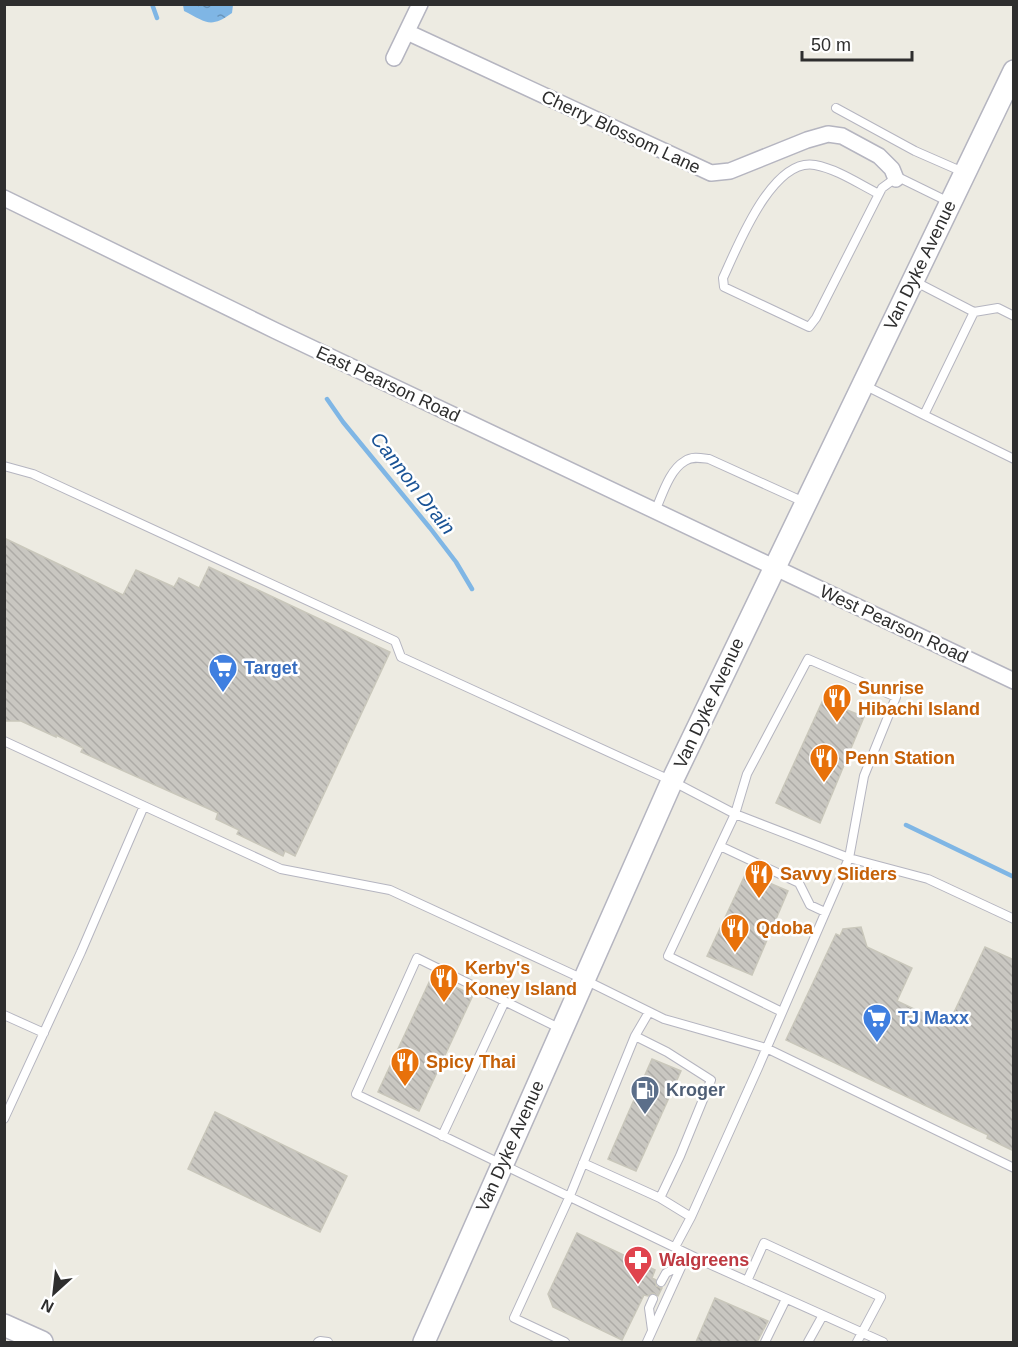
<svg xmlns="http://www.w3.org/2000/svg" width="1018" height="1347" viewBox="0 0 1018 1347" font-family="Helvetica,sans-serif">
<defs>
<pattern id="water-ripples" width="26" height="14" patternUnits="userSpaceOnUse" patternTransform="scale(1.5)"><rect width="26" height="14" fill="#7fb6e5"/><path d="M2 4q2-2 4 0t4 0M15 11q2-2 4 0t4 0" fill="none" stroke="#6894ba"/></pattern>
<pattern id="building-back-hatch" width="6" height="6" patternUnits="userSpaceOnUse" patternTransform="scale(1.5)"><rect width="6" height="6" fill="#c9c7c1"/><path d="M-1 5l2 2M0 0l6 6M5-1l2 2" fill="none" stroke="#adaba6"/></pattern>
</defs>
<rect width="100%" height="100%" fill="#edebe2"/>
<path fill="url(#water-ripples)" d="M183,5V4L233,5L232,13C210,29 206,22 184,11Z"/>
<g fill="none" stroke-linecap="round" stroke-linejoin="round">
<path stroke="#7fb6e5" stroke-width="4.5" d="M152,4L157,18
M327,399L343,422L430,528L456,562L472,589
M906,825L1014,877"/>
</g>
<path fill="url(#building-back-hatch)" stroke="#c9c7bb" stroke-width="1.5" d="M4,538L123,595L136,570L174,587L179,578L199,588L209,567L390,652L295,856L285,851L283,856L237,834L239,830L216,819L218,813L81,752L83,748L56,735V737L21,721H4Z
M823,700L864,717L820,823L776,803Z
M746,873L788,891L752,975L707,956Z
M861,927L867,947L912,968L897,1001L948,1025L985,947L1014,960V1151L987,1138L988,1135L786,1040L836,934L840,936L843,929Z
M432,976L473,995L419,1111L378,1092Z
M652,1059L681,1071L636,1171L608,1159Z
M215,1112L347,1176L320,1232L188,1169Z
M577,1233L655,1270L652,1278L656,1280V1286L662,1288L658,1296L653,1293L648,1296L644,1295L622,1340L553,1307L548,1294Z
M715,1298L768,1321L757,1342H696Z"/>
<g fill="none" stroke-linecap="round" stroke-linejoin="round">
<g stroke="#b5b5c0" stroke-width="10">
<path id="service" d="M836,108L915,151L963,172
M879,194C859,184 837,169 815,165C772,157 737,248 723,278L724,287L809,327L816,318L882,188L893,180L900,178L949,202
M914,281L974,312L998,308L1014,316
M974,312L924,415L1014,459
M864,385L924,415
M4,466L33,474L395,641L401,657L672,781L735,814L747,774L808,659L896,697L864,776L849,858L928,879L1014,919
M655,511C662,496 669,470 685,461C692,456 701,458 709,459L804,502
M4,741L144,806
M720,846L799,883L810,905L825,912
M4,1015L44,1033
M561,1029L417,958L356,1094L707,1263L883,1342
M635,1036L667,1052L711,1080L680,1156L660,1198
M4,1119L81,952L144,806L281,869L390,890L583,979L664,1019L766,1048L1014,1168
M442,1136L505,1001
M583,1163L660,1198L691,1217
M675,1247L691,1217L758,1068L849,858L735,814L668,956L782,1012
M747,1281L764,1243L881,1297L857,1342
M661,1282L666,1273L682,1265
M652,1330L649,1308L653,1299
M318,1342L320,1341L328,1342
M565,1342L514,1318L569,1198L635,1036L649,1012
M647,1342L687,1254
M765,1342L786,1299
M808,1342L823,1315"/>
</g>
<g stroke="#b5b5c0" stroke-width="18">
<path id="minor" d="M407,32L711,173L730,171L807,140L828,134L842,136L879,156L892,169L896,179
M394,58L420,4
M4,198L276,331L1014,681"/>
</g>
<g stroke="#b5b5c0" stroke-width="24">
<path id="secondary" d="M4,1325L42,1342
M424,1342L672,781L1014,71"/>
</g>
<use href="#service" stroke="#fff" stroke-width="8"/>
<use href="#minor" stroke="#fff" stroke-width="15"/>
<use href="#secondary" stroke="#fff" stroke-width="21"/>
</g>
<defs>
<g id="supermarket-pin" transform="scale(1.5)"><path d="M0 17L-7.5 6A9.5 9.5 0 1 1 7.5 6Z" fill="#3f7fe0" stroke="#fff"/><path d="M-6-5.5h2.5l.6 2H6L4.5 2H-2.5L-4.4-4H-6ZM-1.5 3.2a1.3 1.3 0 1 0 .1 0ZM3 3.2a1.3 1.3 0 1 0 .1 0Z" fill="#fff"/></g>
<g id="restaurant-pin" transform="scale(1.5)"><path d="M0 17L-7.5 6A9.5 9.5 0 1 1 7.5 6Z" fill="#e8710a" stroke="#fff"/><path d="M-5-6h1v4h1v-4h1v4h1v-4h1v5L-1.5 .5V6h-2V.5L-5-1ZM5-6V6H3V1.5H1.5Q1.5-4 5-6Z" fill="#fff"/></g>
<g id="fuel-pin" transform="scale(1.5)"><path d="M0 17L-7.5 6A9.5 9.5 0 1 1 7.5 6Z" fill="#5c6f8a" stroke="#fff"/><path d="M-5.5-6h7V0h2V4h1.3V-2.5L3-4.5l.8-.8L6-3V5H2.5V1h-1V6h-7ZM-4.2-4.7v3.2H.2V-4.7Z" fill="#fff"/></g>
<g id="pharmacy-pin" transform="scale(1.5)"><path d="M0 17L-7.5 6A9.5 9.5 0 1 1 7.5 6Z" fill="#e0444e" stroke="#fff"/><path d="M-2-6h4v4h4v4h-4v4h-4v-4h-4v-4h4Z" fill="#fff"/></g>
</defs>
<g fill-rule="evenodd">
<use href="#supermarket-pin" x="223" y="668"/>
<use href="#restaurant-pin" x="837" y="698"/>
<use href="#restaurant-pin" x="824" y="758"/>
<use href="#restaurant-pin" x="759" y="874"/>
<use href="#restaurant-pin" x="735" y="928"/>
<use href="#restaurant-pin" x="444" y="978"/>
<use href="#supermarket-pin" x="877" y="1018"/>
<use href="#restaurant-pin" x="405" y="1062"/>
<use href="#fuel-pin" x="645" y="1090"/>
<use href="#pharmacy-pin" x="638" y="1260"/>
</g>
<g text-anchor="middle" stroke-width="5" stroke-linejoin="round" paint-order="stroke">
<g font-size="18" fill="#2e2e2e" stroke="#fff">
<text transform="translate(621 132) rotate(25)" y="6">Cherry Blossom Lane</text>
<text transform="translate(920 265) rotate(-64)" y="6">Van Dyke Avenue</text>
<text transform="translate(388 384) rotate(25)" y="6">East Pearson Road</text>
<text transform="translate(894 624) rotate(25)" y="6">West Pearson Road</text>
<text transform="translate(709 703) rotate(-65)" y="6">Van Dyke Avenue</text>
<text transform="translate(510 1146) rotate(-66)" y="6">Van Dyke Avenue</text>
</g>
<g font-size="18" font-weight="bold" fill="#366cbe" stroke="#fff" text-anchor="start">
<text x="244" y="674">Target</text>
<text x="898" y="1024">TJ Maxx</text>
</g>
<g font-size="18" font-weight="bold" fill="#c56008" stroke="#fff" text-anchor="start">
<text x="858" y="694">Sunrise<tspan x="858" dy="21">Hibachi Island</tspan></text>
<text x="845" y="764">Penn Station</text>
<text x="780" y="880">Savvy Sliders</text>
<text x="756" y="934">Qdoba</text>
<text x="465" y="974">Kerby's<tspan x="465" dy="21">Koney Island</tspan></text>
<text x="426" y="1068">Spicy Thai</text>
</g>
<g font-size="18" font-weight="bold" fill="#4e5e75" stroke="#fff" text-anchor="start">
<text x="666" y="1096">Kroger</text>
</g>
<g font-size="18" font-weight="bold" fill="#be3a42" stroke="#fff" text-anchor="start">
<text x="659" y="1266">Walgreens</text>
</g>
<g font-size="20" font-style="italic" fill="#1a5395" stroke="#fff">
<text transform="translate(413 483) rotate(52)" y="7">Cannon Drain</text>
</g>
</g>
<rect width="1018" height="1347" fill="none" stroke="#2e2e2e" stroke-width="12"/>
<g transform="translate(54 1293) rotate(207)" stroke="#ffffff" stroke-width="4.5" paint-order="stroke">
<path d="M0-4.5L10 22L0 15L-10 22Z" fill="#2e2e2e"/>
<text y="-9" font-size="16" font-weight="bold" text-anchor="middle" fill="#2e2e2e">N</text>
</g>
<path d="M802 51v9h110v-9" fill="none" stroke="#2e2e2e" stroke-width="3"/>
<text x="811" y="51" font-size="18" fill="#2e2e2e" stroke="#ffffff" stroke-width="4.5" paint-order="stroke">50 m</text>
</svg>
